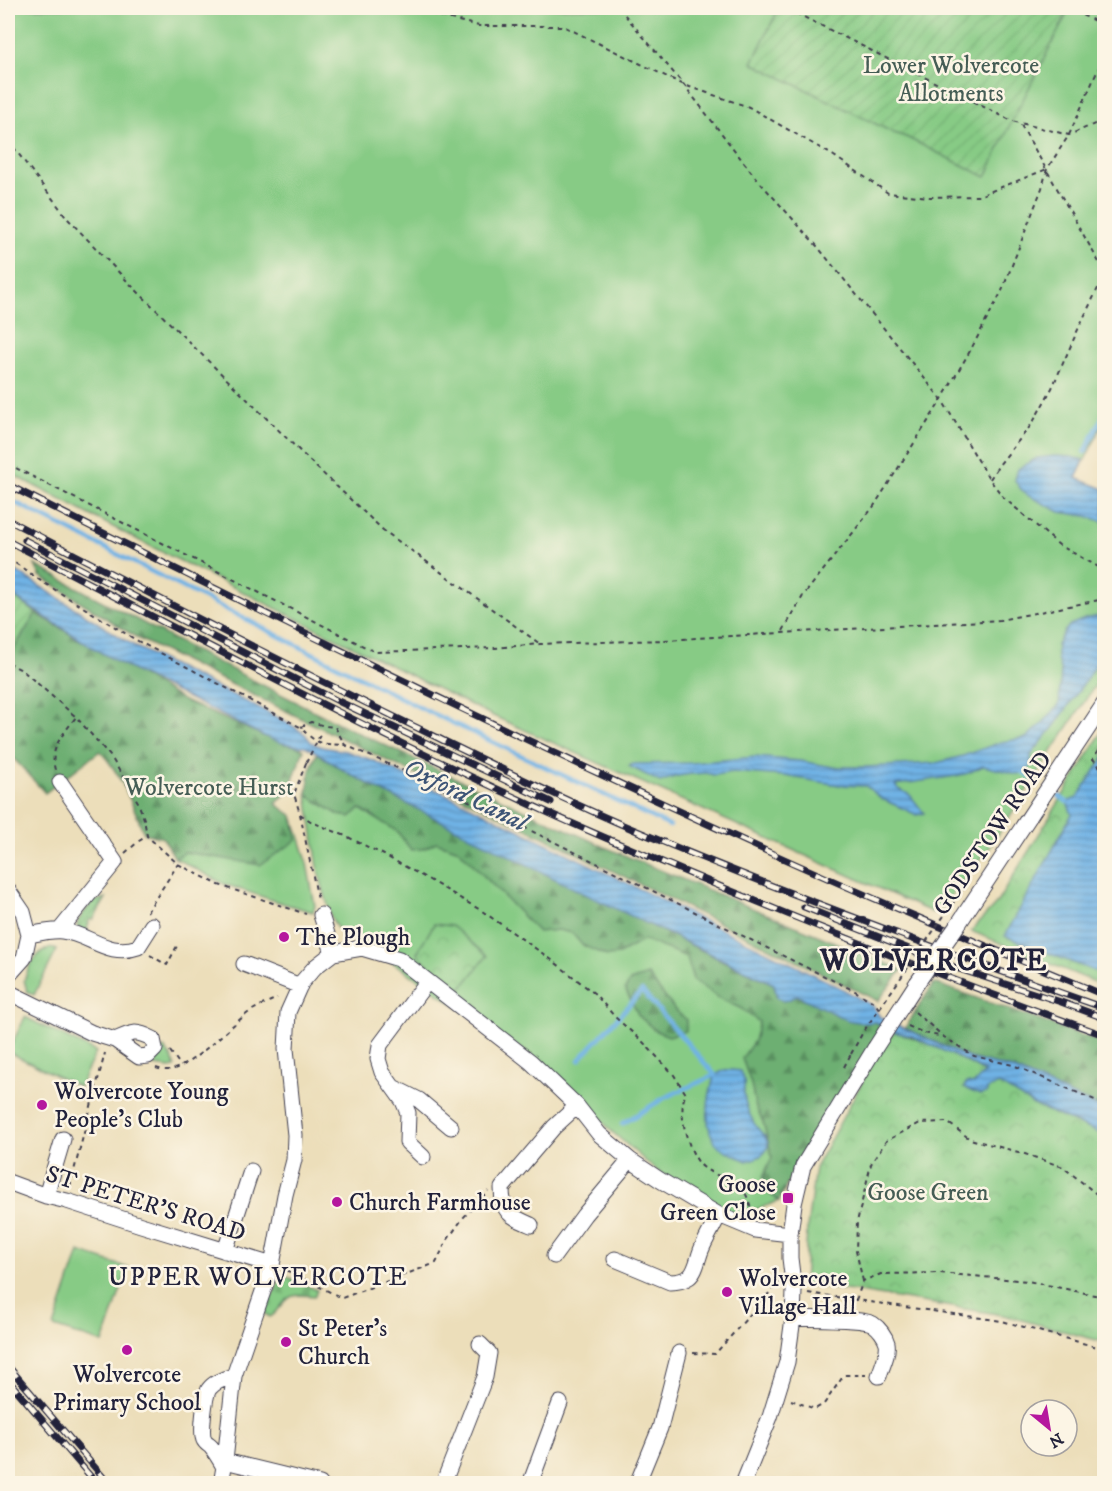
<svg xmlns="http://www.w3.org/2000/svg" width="1112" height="1491" viewBox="0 0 1112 1491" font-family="'IM FELL DW Pica',serif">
<defs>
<pattern id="forest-firs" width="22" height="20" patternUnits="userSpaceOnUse" patternTransform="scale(1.5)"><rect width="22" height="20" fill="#6daf72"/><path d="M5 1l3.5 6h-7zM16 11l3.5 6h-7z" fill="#598e5f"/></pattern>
<pattern id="cemetery-stones" width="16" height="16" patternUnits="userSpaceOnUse" patternTransform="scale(1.5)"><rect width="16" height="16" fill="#87cb85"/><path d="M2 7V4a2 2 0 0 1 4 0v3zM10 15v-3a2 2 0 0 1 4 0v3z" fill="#74ae74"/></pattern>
<pattern id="park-crowns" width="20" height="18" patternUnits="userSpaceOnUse" patternTransform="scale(1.5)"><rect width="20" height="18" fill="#87cb85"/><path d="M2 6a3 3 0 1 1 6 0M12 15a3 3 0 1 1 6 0" fill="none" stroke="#74ae74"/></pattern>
<pattern id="garden-furrows" width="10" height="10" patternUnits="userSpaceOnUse" patternTransform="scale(1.5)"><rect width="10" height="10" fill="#87cb85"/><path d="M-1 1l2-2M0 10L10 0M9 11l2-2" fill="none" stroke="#74ae74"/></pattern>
<pattern id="water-rules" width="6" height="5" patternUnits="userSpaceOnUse" patternTransform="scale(1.5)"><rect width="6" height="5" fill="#70b2e5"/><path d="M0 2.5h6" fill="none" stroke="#5c90bb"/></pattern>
</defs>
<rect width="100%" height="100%" fill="#fcf5e5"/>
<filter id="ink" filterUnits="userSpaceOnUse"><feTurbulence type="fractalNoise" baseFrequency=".0167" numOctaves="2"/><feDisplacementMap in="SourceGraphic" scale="12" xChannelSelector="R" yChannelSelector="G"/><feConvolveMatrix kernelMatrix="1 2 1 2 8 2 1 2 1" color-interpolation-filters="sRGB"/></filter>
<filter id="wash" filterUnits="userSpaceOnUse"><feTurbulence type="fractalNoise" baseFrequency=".008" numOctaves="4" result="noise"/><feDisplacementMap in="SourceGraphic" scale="24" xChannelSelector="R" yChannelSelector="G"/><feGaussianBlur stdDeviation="1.35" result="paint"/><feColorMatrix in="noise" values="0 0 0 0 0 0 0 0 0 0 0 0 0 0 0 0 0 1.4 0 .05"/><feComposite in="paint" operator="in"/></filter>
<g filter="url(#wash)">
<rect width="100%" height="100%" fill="#ecdeba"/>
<path fill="#87cb85" stroke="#547660" stroke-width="1.5" d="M8,8H1104V421L1076,478L1104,489V675L1092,690L988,850L936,914L491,715L136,539L8,472Z
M317,753L324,758L864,1023L876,1022L882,1029L798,1160L779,1201C764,1206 749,1214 733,1214L657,1171L610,1130L581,1096L538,1061L364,943L337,928L331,917L319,874L307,795L310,771Z
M293,816L306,858L315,906L313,912L275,901L224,884L175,858L185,852L297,840Z
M51,948L57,950L34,995L27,991L24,980L31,963L42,951Z
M25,1017L96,1052L79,1087L8,1052Z
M164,1048L172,1058L175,1067L170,1068L154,1066L153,1064L160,1055L161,1050Z
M79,1252L128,1268L103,1343L54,1327Z"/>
<path fill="url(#forest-firs)" stroke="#486856" stroke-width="1.5" d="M35,565L203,655L350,729L607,848L902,970L878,1001L139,639L40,576Z
M36,613L95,649L136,672L182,700L266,737L304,749L289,790L276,804L293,816L297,840L260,865L185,852L175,858L163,838L144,833C132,804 122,775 100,751L45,793L8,752V658Z
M317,753L345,771L378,789L719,959L774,984L777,997L790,999L797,995L864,1023L876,1022L882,1029L798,1160L779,1201L764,1189L763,1177L772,1157L763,1122L755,1105L751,1084L742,1058L754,1041L759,1022L740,1008L719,998L693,980L687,957L644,940L617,955L607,956L582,945L572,933L558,930L538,932L459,850L436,842L423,849L411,850L397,831L360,809L350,817L339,815L307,795L310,771Z
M648,975L675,1010L686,1019V1031L669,1036L656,1031L639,1016L625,989L630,981Z
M934,983L1104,1043V1109L1080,1100L1012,1069L969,1058L905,1028Z"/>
<path fill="url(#cemetery-stones)" stroke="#547660" stroke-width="1.5" d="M283,1275L317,1290L315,1296C309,1296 299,1294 293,1296C283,1299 279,1313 270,1317L265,1314L266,1308Z"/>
<path fill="url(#park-crowns)" stroke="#547660" stroke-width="1.5" d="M1104,729V986L971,931L996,904Z
M434,924L452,926L487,956L460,990L437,974L417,953Z
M894,1032C926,1040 957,1056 986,1073L974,1084L987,1089L999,1083L1032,1104L1104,1135V1342L1003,1315L853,1291L804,1285L807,1228L815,1168L877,1055Z"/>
<path fill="url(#garden-furrows)" stroke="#547660" stroke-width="1.5" d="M779,8H1070L1012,121L986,177L906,137L894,133L752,63Z
M8,593L36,613L8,658Z
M106,898L93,920L90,919L88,923L89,924L87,928L88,930L86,933L77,927L78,921L92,902Z"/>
<path fill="url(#water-rules)" stroke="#496a90" stroke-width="1.5" d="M1055,456L1071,457L1084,460L1076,478L1104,489V522L1087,516L1060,512L1027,495L1020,488L1015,480L1018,469L1037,458Z
M8,566L136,647L285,721L305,734L311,742L322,747L346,751L372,760L456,799L839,987L873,1006L880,1017L969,1058L1012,1069L1080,1099L1104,1109V1135L1032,1104L999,1084L987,1089V1093L980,1095L964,1088L966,1083L974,1084L985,1072L967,1062L912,1036L894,1032L876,1022L864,1023L847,1020L797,995L790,999L783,1001L777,997L774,984L583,893L378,789L345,771L313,750L305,746H298L279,742L266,737L136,672L95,649L8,593Z
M1104,615V653L1056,724L1031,755V764L1028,771L1018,774L983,766L968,773L956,776L895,785L899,789L910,795L924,813L917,815L882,799L866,786L839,785L785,776L733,772L714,775L706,773L691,774L677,776L660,782L629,766L633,764L691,763L755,757L800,761L833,767H867L936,763L963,756L1001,742L1026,738L1042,724L1059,705L1061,671L1057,659V645L1064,632L1070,625L1085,619Z
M1104,757V975L1005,936L1072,814L1067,802L1077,798Z
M732,1070L740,1071C747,1084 743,1082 744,1094C745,1102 749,1114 753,1121C756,1130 768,1135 768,1145C767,1156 755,1158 747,1161C740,1158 721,1149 717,1145C702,1127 708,1095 715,1075L723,1071Z"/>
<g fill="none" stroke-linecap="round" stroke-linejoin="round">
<path stroke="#70b2e5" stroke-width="4.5" d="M1085,452L1104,414
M8,499L423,709L670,826
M1101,658L1104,661
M1023,772L1038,782
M1059,796L1067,802
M579,1060L642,991L715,1075L664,1098L622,1124"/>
</g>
</g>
<g filter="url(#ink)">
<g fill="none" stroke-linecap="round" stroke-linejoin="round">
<g stroke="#403e4e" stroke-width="17">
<path id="minor" d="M60,782L115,862L60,930
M8,890L23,912L29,935L24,958L8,976
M321,915L333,953
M957,926L1104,704
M29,935C39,933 52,930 62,931C90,934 108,958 138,947L152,925
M244,964L300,986
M8,992L92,1033L115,1040L139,1057L148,1056L155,1049L153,1039C136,1030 132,1032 115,1040
M904,1003L917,983
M395,1088L419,1100L451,1127
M423,1157L407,1142L408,1113L403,1101L382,1072L378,1059L380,1045L427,982
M8,1182L46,1196L67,1201L141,1225L272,1265
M46,1196L63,1139
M531,1225C510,1216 502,1213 502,1188L554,1127L577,1106
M225,1251L251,1171
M554,1256L584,1215L630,1160
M615,1259L670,1282C676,1282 683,1281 689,1277C697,1271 698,1255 703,1246C708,1235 714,1225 719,1215
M793,1318C808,1319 864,1318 873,1324C879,1328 885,1336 887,1343C889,1353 882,1366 879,1376
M225,1461L320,1484
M224,1467C220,1460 216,1453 211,1447C209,1445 205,1443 204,1440C200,1434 205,1395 209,1389C214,1382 226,1378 234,1376
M221,1484L225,1461L234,1376L272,1265L285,1195L294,1160L295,1135L286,1049L288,1012L301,983L315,967L333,953L362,948L399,959L531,1062L577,1106L599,1134L630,1160L660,1180L719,1215L755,1230L790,1234
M443,1484L485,1377L489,1353L480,1344
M530,1484L560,1403
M637,1484L660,1428L679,1353
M743,1484L770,1417L787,1362L793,1318L794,1291L790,1258V1234L794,1204L803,1166L875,1048"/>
</g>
<path stroke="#403e4e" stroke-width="2" stroke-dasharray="4.5 4.5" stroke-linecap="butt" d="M406,8L479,26H563L684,85L749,107L834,156L888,193L929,197L979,196L1047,169
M619,8L684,85L756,178L817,246L942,400L990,480L1004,498L1059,545L1104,570
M1066,8L1104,25
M796,13L1012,121L1069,135L1104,120
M1021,125L1104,271
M8,140L68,219L129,283L314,465L383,530L540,644
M8,464L375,652L494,648L540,644L664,640L1000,620L1104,599
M990,479L999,465L1032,424L1052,388L1080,325L1104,276
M8,558L41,581L136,640L300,727C317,745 321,744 345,745C519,820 685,909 855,991L875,1003L881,1012
M783,631L803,596L874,506L939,404L970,351L1002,291L1042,188L1047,169L1069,135L1104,56
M8,663L22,670L76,717L111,757L138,802L144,819L147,836L178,864L219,885L306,914
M301,727L311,722L325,726L335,727L345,745
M306,763L294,794L300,814L318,900
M1101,768L1093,759L1104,741
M55,770C49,747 63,735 76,717
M300,814L312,822L348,837L382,854L426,878L482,911L552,960L595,994L615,1017L643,1042L674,1075L686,1094C676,1110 689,1156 703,1167C715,1177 734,1179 744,1191C748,1197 750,1205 752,1212
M125,853L139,841L147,836
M147,912L178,864
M150,955L167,965L178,944
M915,1012L944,1037L974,1056L1013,1065L1104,1104
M908,1026L924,1033L944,1037
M170,1051L181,1066
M844,1067L851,1054
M156,1068C162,1070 168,1071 174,1069C195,1063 229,1027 248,1013C256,1007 267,1003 277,998
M70,1186L105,1053
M286,1270L342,1298L436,1263L446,1242L463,1218L488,1191
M863,1281L856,1251L857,1222L871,1164L886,1141L920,1123L947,1122L970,1139L1022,1153L1063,1167L1104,1200
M808,1293L1002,1321L1104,1349
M856,1300L863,1281L881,1274L939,1273L1028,1281L1104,1297
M693,1353L715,1354L779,1282
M791,1400L815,1409L824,1404L844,1375H866"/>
<use href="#minor" stroke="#fff" stroke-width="15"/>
<g stroke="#22223b" stroke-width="7">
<path id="rail" d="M8,485C248,606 490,725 736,837C857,893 981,944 1104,995
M8,520C147,592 286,665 428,733C495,766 562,799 630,828C786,894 945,952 1104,1008
M25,540L338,701L551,802
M8,541C177,629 347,720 521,800C577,827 635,850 693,875C829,932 966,986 1104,1035
M804,907L959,969L1061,1002L1104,1018
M8,1366L109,1484
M8,1380L97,1484"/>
</g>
<use href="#rail" stroke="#fcf5e5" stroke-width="4.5" stroke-dasharray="14" stroke-linecap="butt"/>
<g stroke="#403e4e" stroke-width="17" stroke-linecap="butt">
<path id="minor-bridge" d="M917,983L957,926
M875,1048L904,1003"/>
</g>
<path stroke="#403e4e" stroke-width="2" stroke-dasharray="4.5 4.5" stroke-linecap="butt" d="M306,763L322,731
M851,1054L863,1032L969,880"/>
<use href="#minor-bridge" stroke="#fff" stroke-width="15"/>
</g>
</g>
<g fill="#b5179e" stroke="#fcf5e5" stroke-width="2">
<circle cx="284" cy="937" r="6"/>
<circle cx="42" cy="1105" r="6"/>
<rect x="782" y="1192" width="12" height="12" rx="3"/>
<circle cx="337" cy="1202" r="6"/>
<circle cx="727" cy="1292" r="6"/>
<circle cx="286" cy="1342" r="6"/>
<circle cx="127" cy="1350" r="6"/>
</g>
<g text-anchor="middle" stroke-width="5" stroke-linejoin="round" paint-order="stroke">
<g font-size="24" fill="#455d55" stroke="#fcf5e5">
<text x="951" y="73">Lower Wolvercote<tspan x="951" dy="28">Allotments</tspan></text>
<text x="209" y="795">Wolvercote Hurst</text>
<text x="928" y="1200">Goose Green</text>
</g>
<g font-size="24" fill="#22223b" stroke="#fcf5e5">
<text transform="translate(992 833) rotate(-56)" y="8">GODSTOW ROAD</text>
<text transform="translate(146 1203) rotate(17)" y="8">ST PETER'S ROAD</text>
</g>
<g font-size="24" fill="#22223b" stroke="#fcf5e5" text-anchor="start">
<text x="296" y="945">The Plough</text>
<text x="54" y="1099">Wolvercote Young<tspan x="54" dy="28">People’s Club</tspan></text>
<text x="776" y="1192" text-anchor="end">Goose<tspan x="776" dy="28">Green Close</tspan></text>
<text x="349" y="1210">Church Farmhouse</text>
<text x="739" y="1286">Wolvercote<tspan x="739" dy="28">Village Hall</tspan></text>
<text x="298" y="1336">St Peter's<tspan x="298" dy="28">Church</tspan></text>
<text x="127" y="1382" text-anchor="middle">Wolvercote<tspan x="127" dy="28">Primary School</tspan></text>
</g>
<g font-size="26" font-style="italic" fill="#3d5476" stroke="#fcf5e5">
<text transform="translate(466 794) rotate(26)" y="9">Oxford Canal</text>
</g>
<g font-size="26" letter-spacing="1.5" fill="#22223b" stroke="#fcf5e5">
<text x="258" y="1285">UPPER WOLVERCOTE</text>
</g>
<g font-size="30" font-weight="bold" letter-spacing="1.5" fill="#22223b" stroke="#fcf5e5">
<text x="934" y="970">WOLVERCOTE</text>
</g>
</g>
<rect width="1112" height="1491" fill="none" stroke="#fcf5e5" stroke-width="30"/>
<g transform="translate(1049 1428) rotate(150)"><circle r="28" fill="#fcf5e5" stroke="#a5a1a1" stroke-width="1.5"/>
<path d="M0-4.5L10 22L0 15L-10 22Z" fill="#b5179e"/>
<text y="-9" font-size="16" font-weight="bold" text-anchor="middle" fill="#22223b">N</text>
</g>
</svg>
